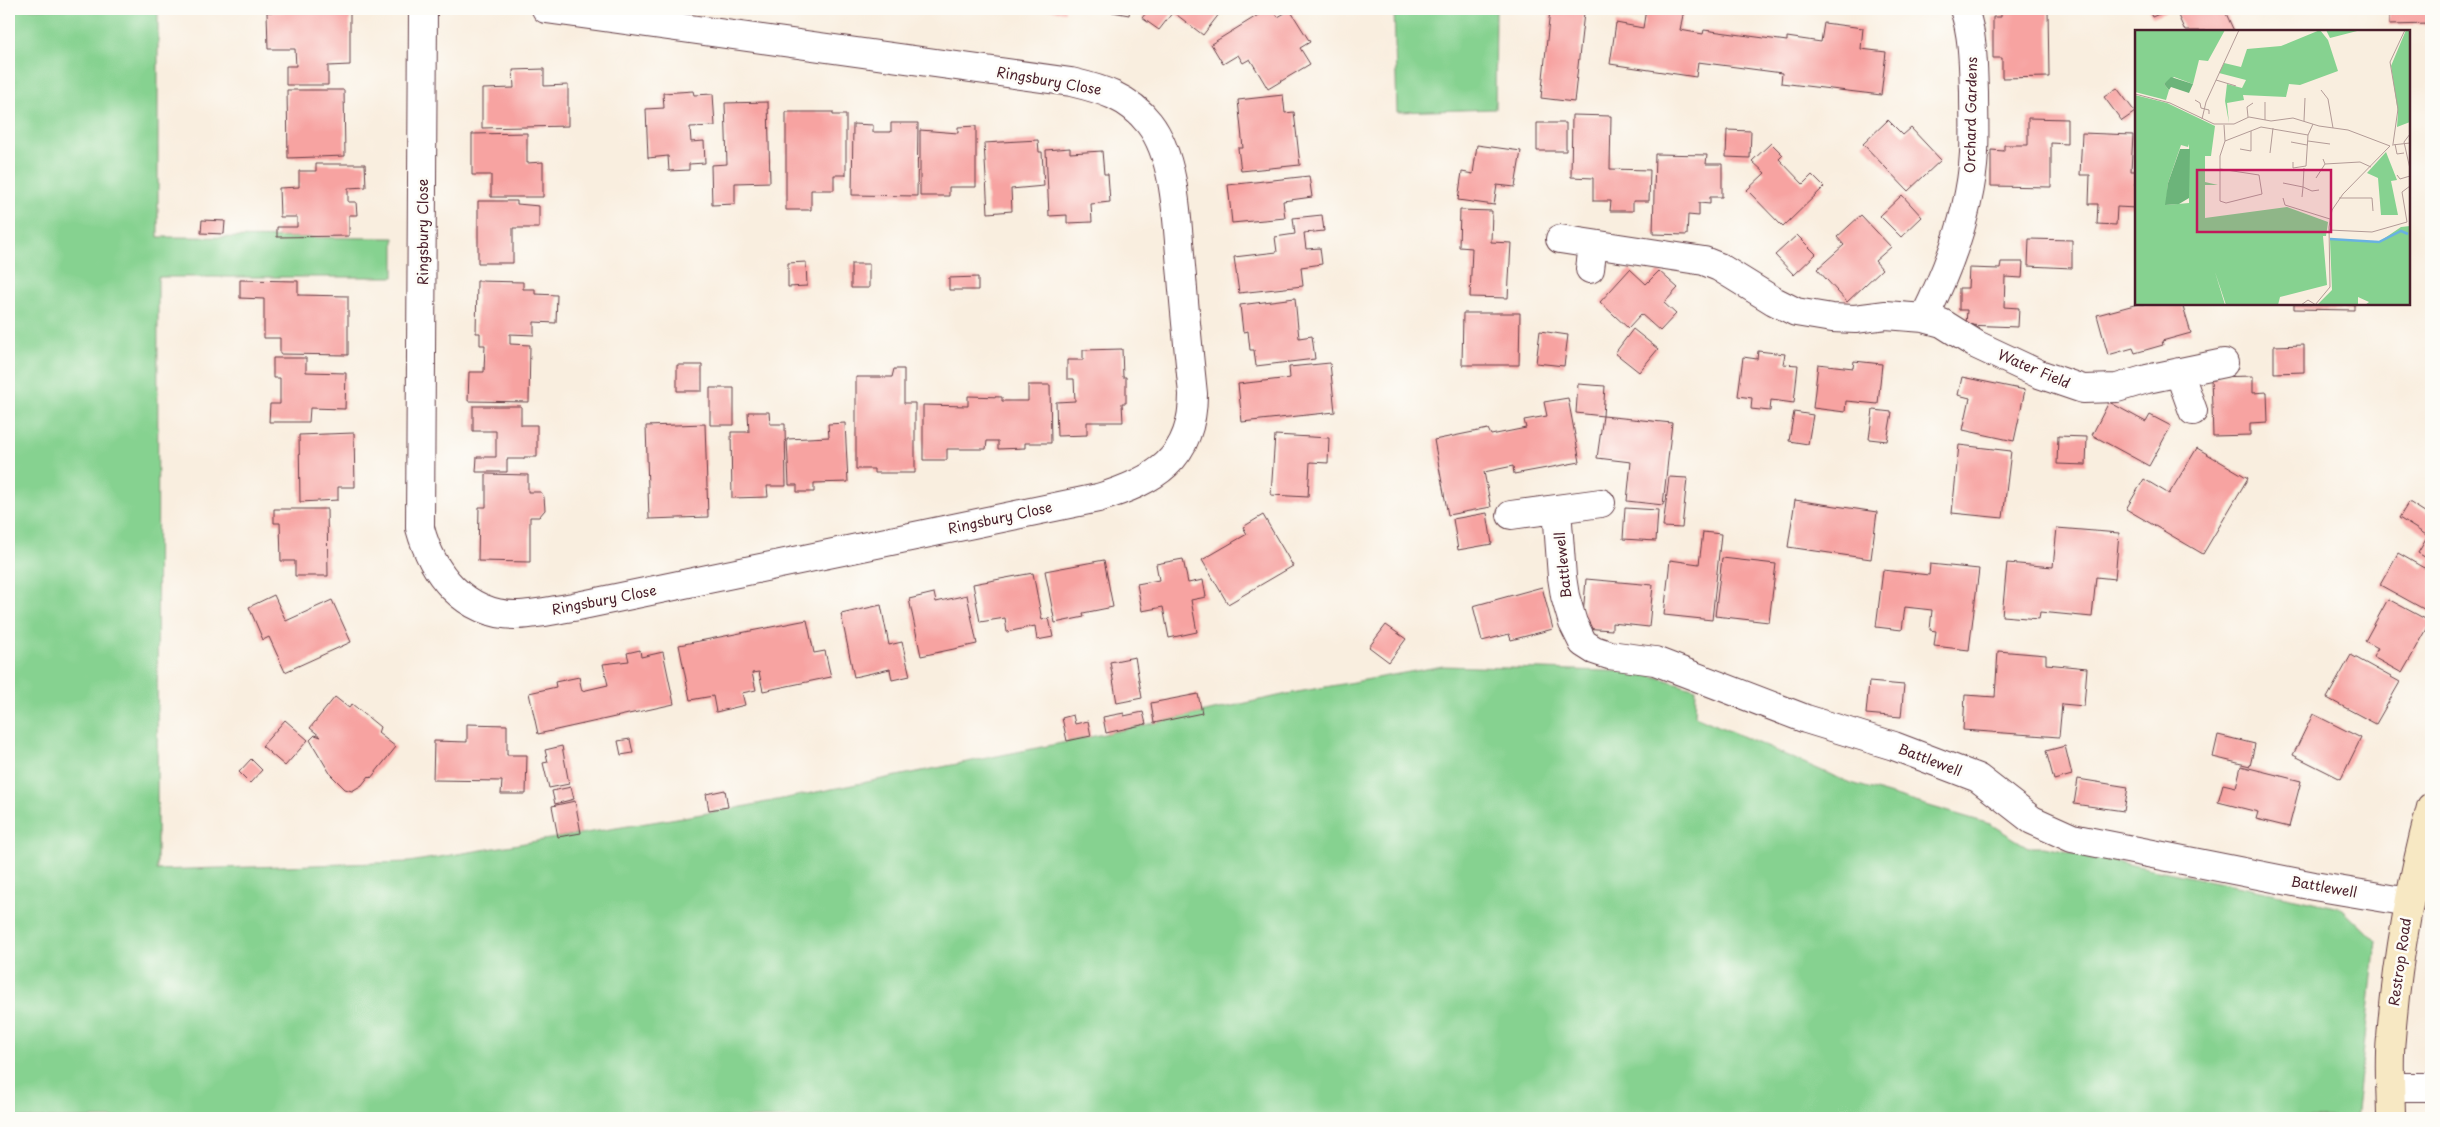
<svg xmlns="http://www.w3.org/2000/svg" width="2440" height="1127" viewBox="0 0 2440 1127" font-family="'Playpen Sans',sans-serif">
<rect width="100%" height="100%" fill="#fdfcf7"/>
<filter id="ink" filterUnits="userSpaceOnUse"><feTurbulence type="fractalNoise" baseFrequency=".02" numOctaves="2"/><feDisplacementMap in="SourceGraphic" scale="10" xChannelSelector="R" yChannelSelector="G"/><feConvolveMatrix kernelMatrix="1 2 1 2 8 2 1 2 1" color-interpolation-filters="sRGB"/></filter>
<filter id="wash" filterUnits="userSpaceOnUse"><feTurbulence type="fractalNoise" baseFrequency=".0096" numOctaves="4" result="noise"/><feDisplacementMap in="SourceGraphic" scale="20" xChannelSelector="R" yChannelSelector="G"/><feGaussianBlur stdDeviation="1.12" result="paint"/><feColorMatrix in="noise" values="0 0 0 0 0 0 0 0 0 0 0 0 0 0 0 0 0 1.4 0 .05"/><feComposite in="paint" operator="in"/></filter>
<g filter="url(#wash)">
<rect width="100%" height="100%" fill="#f9eedf"/>
<path fill="#86d290" stroke="#68785e" d="M9,9H158V237L394,238V277H158L157,870L409,862L732,809L1067,742L1292,693L1443,666L1640,672L1696,689L1695,716L1848,782L1990,824L2028,847H2044L2310,901L2343,909L2376,941L2356,1118H9Z
M1394,9H1496L1495,109L1397,112Z"/>
<g id="blocks">
<path fill="#f7a3a1" d="M1045,9H1065V12Z
M1096,9H1130L1129,15Z
M1149,9H1223L1203,35L1173,12L1159,30L1142,18Z
M1268,9H1273L1278,17L1290,10L1310,42L1300,48L1310,64L1268,89L1250,59L1243,63L1238,55L1223,64L1211,44Z
M1546,9H1580V13H1584L1574,102L1541,98L1550,10L1546,11Z
M1646,9L1684,10L1680,30L1703,34L1704,30L1787,41V37L1821,42L1824,23L1863,28L1861,49L1886,52L1881,95L1781,83L1782,73L1698,62L1696,77L1610,64L1616,23L1643,28Z
M2001,9H2048L2049,77L2002,78V58H1993V17H2001Z
M2148,9H2171L2152,17Z
M2175,9H2224L2234,31H2185Z
M2389,9H2431V24L2389,25Z
M350,11V65L328,66V85H286V66H296L295,49H268L267,12Z
M544,69V86L568,85V126L482,128V89L514,88L513,70Z
M2117,88L2135,112L2122,121L2104,97Z
M287,90H344L345,156L288,158Z
M693,91L694,95L713,94L715,126L690,127L691,142L704,141L705,163L689,164V170L669,171L668,156L648,158L646,109L664,108L663,93Z
M1283,95L1285,113L1294,112L1300,165L1241,171L1238,148H1243L1238,100Z
M768,102L770,182L735,183V204L712,205L711,165L727,164L725,103Z
M786,112H833V115H846V175H834V190H811V210H786Z
M1572,115L1611,116L1610,169L1650,170L1649,201H1633V211H1610L1611,201H1593V178L1571,177Z
M2028,118L2067,119V144L2051,143V187L1991,186V150L2004,151V145H2028Z
M1888,120L1903,135L1911,128L1941,160L1908,191L1863,144Z
M891,123H918L917,196L852,195L853,124L873,125V132H891Z
M1537,123H1566V151H1537Z
M976,126V187H949V196H920V130L958,133V127Z
M1727,130L1751,131L1750,158L1726,157Z
M527,133V163L543,162V197H491V175H472V134Z
M2082,133L2133,135L2131,171H2136V208L2117,207L2116,225L2097,224L2098,204H2089L2090,175H2080Z
M1038,140L1039,152H1042L1044,186L1011,189L1012,211L988,213L984,143Z
M1771,143L1783,155L1779,159L1803,184L1812,175L1824,187L1783,227L1747,190L1765,173L1752,161Z
M1477,145L1521,151L1515,187L1497,185L1494,205L1458,200L1462,172L1473,174Z
M1070,148V153L1102,151L1104,174H1108L1110,202L1091,204L1092,222L1067,223V215L1049,216L1046,150Z
M1655,154L1707,155L1706,164H1722V197H1710V204L1699,203V216L1688,215L1687,235L1653,234Z
M316,164H365L366,187L348,188V202H356L357,215H349V236L277,237V227H297V217H280L279,188L299,187V171H316Z
M1309,176L1312,197L1283,201L1285,218L1232,223L1228,185Z
M1902,195L1922,217L1901,237L1880,216Z
M478,201H517V204L539,206V228H513V263H478Z
M1460,210L1492,211L1491,242L1511,243L1508,298L1470,297L1472,248L1459,247Z
M1322,215L1324,231L1304,233L1306,249L1320,248L1322,264L1301,267L1303,286L1239,293L1234,257L1277,252L1275,237L1295,234L1293,218Z
M1861,215L1891,247L1875,261L1882,269L1847,302L1817,269L1844,245L1837,237Z
M202,220L225,221L224,234L201,233Z
M1797,235L1816,254L1794,275L1775,255Z
M2029,239L2072,240V268L2028,266Z
M806,262L807,286L788,287V263Z
M2001,262H2023L2022,278L2005,277L2004,307L2019,308L2018,327L1966,325L1967,310H1959V288H1968L1969,268L2000,269Z
M851,264H869V288H851Z
M1630,269L1646,284L1659,271L1678,288L1664,303L1676,314L1660,331L1641,314L1628,328L1600,302Z
M978,277V290H949V278Z
M240,280L298,281V295L348,296V355L280,354V338H264V299L240,298Z
M477,281L523,282V289H535V294L557,295L556,323L534,322V335L510,334V344L530,345L529,402L468,401L469,372H484L485,345H480V333H476Z
M1295,298L1299,338L1312,336L1315,359L1256,366L1254,350H1250L1248,331L1243,332L1240,305Z
M2138,304H2182L2191,333L2162,341L2163,345L2135,353L2133,348L2108,355L2097,315Z
M2294,304H2354V310L2294,309Z
M1463,313H1520L1519,365H1462Z
M1633,329L1658,349L1639,372L1615,353Z
M1540,331L1568,335L1564,366L1536,363Z
M2304,345V372L2274,373V346Z
M1122,349L1123,377H1126V403H1122L1123,422H1087V435L1057,436L1056,402L1075,401L1074,379H1067V360H1083V350Z
M1758,351L1785,354L1783,364L1798,365L1794,403L1771,400L1770,411L1751,409L1752,398L1738,396L1743,357L1757,359Z
M273,358H306V372L346,373L345,409L310,408L309,422H269L270,404H280V378H273Z
M1854,361L1882,364L1878,404L1846,401L1845,412L1813,408L1818,364L1853,368Z
M1330,363L1335,412L1242,422L1238,384L1290,378L1289,367Z
M677,365H702V391H677Z
M894,369H904V403H915V473H874V469H856V377H892Z
M2253,376V393L2267,392L2268,422L2250,423V435L2213,436L2211,377Z
M1962,377L2025,390L2014,441L1963,430L1970,398L1958,395Z
M1578,384L1605,386L1603,416L1576,413Z
M1028,385H1050L1051,443H1025V448L998,449V441H987L986,449H947V460H923V405L968,406V396L1002,397V401H1028Z
M710,388H734V425H710Z
M1568,398L1580,462L1514,474L1513,466L1484,472L1491,507L1448,515L1434,440L1488,429L1491,435L1526,428L1524,420L1547,416L1544,402Z
M2109,402L2146,422L2150,415L2171,426L2149,466L2092,435Z
M473,406H521V425H537V457H524V459H507V472H476L477,457H496V431H473Z
M1873,410L1892,412L1887,441L1869,439Z
M748,412H769L770,424H785L786,486H767L768,497L732,498L731,432H749Z
M1794,412L1813,415L1808,444L1789,441Z
M1603,416L1672,423L1663,505L1627,501L1631,462L1597,458Z
M845,423L848,482L814,483V492H797V485H789L787,439L829,437L828,424Z
M705,424L708,517L649,519L646,426Z
M354,433L355,487H338V500L300,502L299,435Z
M1275,435L1329,438L1328,463L1310,462L1308,497L1271,495Z
M2058,436L2087,437L2086,465L2057,464Z
M1959,445L2011,451L2003,518L1952,513Z
M2197,448L2248,478L2203,554L2126,509L2144,479L2169,494Z
M486,474L528,475V492H541L544,497L545,510L539,517H530V562L478,561L479,507H486Z
M1669,477L1687,478L1682,528L1663,527Z
M1795,500L1877,512L1871,559L1788,547Z
M2409,502L2431,516V613L2380,585L2398,553L2424,568L2428,563V559L2418,553L2428,536L2399,518Z
M1625,508L1658,510L1656,541L1623,539Z
M274,509H327L328,576H295V561H281L280,523H274Z
M1487,513L1492,544L1458,550L1453,519Z
M1263,515L1293,566L1228,604L1202,560L1247,534L1243,527Z
M2057,528L2119,533L2115,579L2096,577L2092,617L2040,612L2039,619L2002,616L2007,563L2053,567Z
M1703,532L1721,534L1712,620L1664,615L1670,560L1699,564Z
M1722,558L1776,564L1769,622L1715,616Z
M1183,559L1188,583L1203,580L1206,597L1191,600L1197,632L1169,638L1163,607L1142,611L1137,584L1159,580L1156,564Z
M1104,560L1113,607L1083,613L1084,617L1055,623L1045,571Z
M1930,564L1979,569L1969,650L1934,646L1936,631L1930,630L1932,610L1905,607L1902,630L1876,627L1883,570L1929,575Z
M1033,573L1042,620L1049,618L1053,637L1037,640L1035,626L1007,632L1005,618L980,622L973,584Z
M1586,579L1653,585L1649,627L1612,623V630L1582,628Z
M1542,587L1553,629L1511,640L1509,634L1482,641L1473,606Z
M934,593L936,602L967,595L977,644L921,656L909,599Z
M274,595L286,621L332,600L351,642L285,672L269,637L263,640L249,607Z
M2388,599L2431,622L2402,673L2373,657L2378,648L2365,641Z
M881,605L889,645L902,642L910,676L892,680L890,669L854,677L841,614Z
M807,620L814,653L825,651L831,677L763,691L759,672L752,673L756,690L742,693L745,705L716,712L713,696L690,700L679,645Z
M1386,625L1406,639L1389,662L1369,647Z
M640,650L641,657L663,652L674,704L538,734L529,693L556,687L555,682L579,677L582,691L608,685L603,664L629,661L627,653Z
M1998,651L2046,655V664L2087,668L2084,706L2062,704L2059,737L1963,730L1965,695L1995,697Z
M2351,655L2400,682L2376,724L2327,698Z
M1135,657L1142,698L1117,703L1110,662Z
M1869,682L1904,685L1901,717L1866,714Z
M1198,694L1202,713L1154,723L1151,703Z
M335,697L349,708L352,704L380,727L378,733L396,747L371,778L369,776L362,785L352,791L345,789L331,775L310,740L315,735L321,737L310,728Z
M1143,712L1146,724L1106,733L1103,717L1124,713V716Z
M2313,714L2361,738L2341,779L2293,755Z
M1073,715L1075,724L1088,721L1091,736L1067,741L1062,718Z
M285,720L308,740L285,766L262,746Z
M467,724L507,725V755H527L526,794H501L502,781L433,780L434,741L467,742Z
M2218,735L2255,744L2250,766L2213,757Z
M630,739L633,753L621,755L618,741Z
M562,746L569,784L549,788L543,763L548,762L545,750Z
M2065,746L2072,775L2054,780L2046,751Z
M251,759L262,770L250,783L239,772Z
M2241,766L2301,781L2289,827L2256,819L2258,812L2218,802L2223,784L2236,787Z
M2078,779L2128,787L2124,811L2074,804Z
M571,787L574,799L555,804L552,791Z
M725,790L728,807L709,810L706,794Z
M575,801L581,833L558,837L552,806Z"/>
</g>
</g>
<g filter="url(#ink)">
<use href="#blocks" fill-opacity="0" stroke="#643e46" stroke-width="1"/>
<g fill="none" stroke-linecap="round" stroke-linejoin="round">
<g stroke="#643e46" stroke-width="30">
<path id="street" d="M423,9L420,528C432,573 464,614 515,615C534,615 554,610 573,607L1098,498C1154,481 1193,460 1193,394C1189,355 1185,316 1182,277C1177,231 1178,160 1149,123C1129,97 1101,89 1071,82L546,9
M1560,239L1704,261L1719,267L1774,301L1796,312L1832,318L1855,319L1886,315L1924,318C1949,268 1971,210 1974,153C1975,133 1974,112 1974,92C1973,64 1973,35 1964,9
M1590,269L1593,245
M1924,318L1942,323L1977,345L2039,374L2083,389L2117,388L2147,379L2224,363
M2179,372L2193,411
M1557,509L1562,577L1565,596L1573,623L1583,643L1594,650L1609,655L1655,661L1806,719L1894,746L1978,778L2032,820L2072,838L2314,886L2409,902
M1511,515L1601,503
M2391,1087H2431"/>
</g>
<g stroke="#643e46" stroke-width="30">
<path id="secondary" d="M2391,1118C2391,1092 2388,1064 2391,1038C2397,960 2411,883 2431,807"/>
</g>
<use href="#street" stroke="#fff" stroke-width="28"/>
<use href="#secondary" stroke="#f7e8c3" stroke-width="28"/>
</g>
</g>
<g text-anchor="middle" stroke-width="5" stroke-linejoin="round" paint-order="stroke">
<g font-size="14" fill="#4a1f2b" stroke="#fdfcf7">
<text transform="translate(1049 81) rotate(10)" y="5">Ringsbury Close</text>
<text transform="translate(1971 115) rotate(-89)" y="5">Orchard Gardens</text>
<text transform="translate(423 232) rotate(-90)" y="5">Ringsbury Close</text>
<text transform="translate(2034 369) rotate(23)" y="5">Water Field</text>
<text transform="translate(1000 518) rotate(-12)" y="5">Ringsbury Close</text>
<text transform="translate(1563 565) rotate(-96)" y="5">Battlewell</text>
<text transform="translate(604 600) rotate(-11)" y="5">Ringsbury Close</text>
<text transform="translate(1930 760) rotate(21)" y="5">Battlewell</text>
<text transform="translate(2324 887) rotate(10)" y="5">Battlewell</text>
<text transform="translate(2400 962) rotate(-82)" y="5">Restrop Road</text>
</g>
</g>
<g transform="translate(2135 30)">
<rect width="275" height="275" fill="#f9eedf"/>
<path d="M0,0H90L73,31L64,30L58,54L39,47L29,54L34,60L31,70L0,62ZM185,0L193,10L203,41L165,55L154,54L151,67L108,65L109,70L92,73L94,93L90,71L92,54L107,58L111,50L84,43L89,33L106,37L112,19L146,16ZM191,0H226L195,8ZM271,0H275V92L262,97L263,83L256,36ZM0,65L32,73L80,96L76,126H70V152L83,155H70V188L152,177L193,192L191,206H188L192,255L145,267L143,275H91L80,242L90,275H0ZM54,114V173L31,175L33,153L46,115L53,117ZM251,122L262,150L256,151L263,185H246L243,148L232,143ZM275,196V275H230L234,272L223,267V275H182L197,260L195,209L244,212L266,197Z" fill="#86d290" fill-rule="evenodd"/>
<path d="M36,47L58,54L54,63L36,57L34,60L29,54ZM45,119H55L54,168L44,174L30,175L33,153Z" fill="#6cb47a"/>
<path fill="none" stroke="#69b2e1" stroke-width="2.5" d="M195,209L244,212L266,201L273,204"/>
<path fill="none" stroke="#b39b97" stroke-width="1" d="M81,50L101,56M186,60L193,69L198,98M0,64L35,73L79,94H99L114,87L136,91L158,88L184,96L213,100L255,116M60,70L65,73L66,78L74,80V84M130,72V90M113,87L112,77L118,73M67,89L71,72L104,0M169,91L170,68M89,95L90,111L126,97L173,105L178,94M275,104L269,112L275,139M173,111L195,114M156,112L172,115M258,114L263,79L255,32L270,0M260,114L262,124L269,123M257,115L275,113M105,119L116,121V101M135,123L138,98M188,129L190,134L225,132L236,137M158,132V138L171,136L173,105M85,139L124,145L127,164L91,173L85,171V126L90,111M262,145L265,149L275,146M181,148L190,134M148,153L168,157L169,138M167,167L168,157L177,161L184,160M148,168L150,175L195,189M204,168H237L238,181M194,200L237,202L272,192L267,162L275,156M166,275L173,270L181,275M180,275L195,257L194,197L197,180L208,164L255,116"/>
<path fill="#c2185b" fill-opacity="0.15" stroke="#c2185b" stroke-width="2.5" d="M62,140H196V202H62Z"/>
<rect width="275" height="275" fill="none" stroke="#4a1f2b" stroke-width="2.5"/>
</g>
<rect width="2440" height="1127" fill="none" stroke="#fdfcf7" stroke-width="30"/>
</svg>
